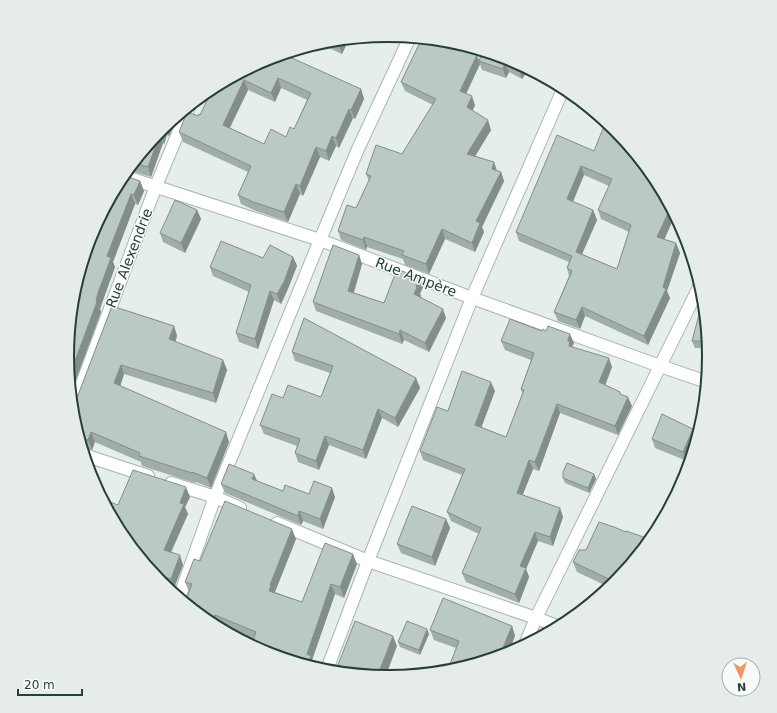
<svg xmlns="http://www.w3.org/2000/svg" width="777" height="713" viewBox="0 0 777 713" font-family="'DejaVu Sans',sans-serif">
<rect width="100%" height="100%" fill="#e6eeec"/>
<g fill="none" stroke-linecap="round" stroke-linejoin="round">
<g stroke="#a8b6b4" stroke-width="14">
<path id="street" d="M123,176L320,240L472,298L660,366L707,382
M72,410L156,186L189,107
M84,455L148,476
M171,483L215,497L240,508
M277,523L368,561L536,618L560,627
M179,598L215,497L320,240L358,149L410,37
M524,647L536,618L701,283
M326,672L368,561L472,298L564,87"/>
</g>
<use href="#street" stroke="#fff" stroke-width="12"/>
</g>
<path fill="#a1ada9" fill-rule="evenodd" d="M349,39L342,54L318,43L326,41Z
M476,49L512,60L529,69L522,79L509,72L506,78L482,70L479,61L480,57L478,56Z
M477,55L480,64L466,94L475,105L472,111L491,130L475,156L494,162L497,171L501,172L504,181L482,227L484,232L475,252L445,239L429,274L405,265L403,259L367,247L366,250L341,240L338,231L356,208L369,181L366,174L402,154L433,105L405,91L401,82Z
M266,59L361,89L364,99L355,119L353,118L339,148L336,146L329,161L320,157L303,196L300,194L288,222L256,211L241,204L238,195L248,172L183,142L179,132ZM281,88L307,100L294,129L286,137L264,144L230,128L248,90L275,102Z
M177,116L169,136L167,135L164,144L163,143L151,177L128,170L161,129Z
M594,151L656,178L675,215L664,240L676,243L680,253L667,291L670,298L648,345L585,316L580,329L558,321L554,312L569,276L567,268L569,262L519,241L516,232ZM584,175L609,186L598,210L601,219L629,232L617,269L582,254L597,220L593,210L573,202Z
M140,181L144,191L138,205L135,204L113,262L115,267L102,303L100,309L101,312L71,393L92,233Z
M197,210L201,219L185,253L163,242L160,233Z
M359,255L362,264L354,293L384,303L423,287L420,294L421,296L420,297L446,318L429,352L404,340L402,344L316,311L313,302Z
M293,257L297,266L287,291L281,304L274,300L258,349L239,342L236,333L249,292L213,276L210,267L263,258Z
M112,306L174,326L177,336L175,342L223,360L227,370L216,403L124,374L120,386L229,442L211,488L196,482L195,483L142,466L141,462L95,442L92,450L83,448H82L73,419V406L75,403Z
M705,308L709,348H695L692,341Z
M501,341L574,343L572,347L612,367L605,385L620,392L621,395L632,406L618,435L560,413L539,471L533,469L522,495L560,508L563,517L553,546L538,541L526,569L529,577L519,603L466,582L462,573L479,534L451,521L447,512L462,475L423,460L420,451L448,411L495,391L481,427L506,437L522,394L521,389L531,360L505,350Z
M292,352L416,378L420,388L398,427L382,418L366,459L329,445L319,470L298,462L295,453L297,446L264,434L260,425L283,398L321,397L330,373L295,361Z
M696,438L687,461L655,448L652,439Z
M594,474L596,479L589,493L565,483L563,478Z
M257,481L283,491L335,497L323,529L303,521L301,525L225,493L221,484Z
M190,497L185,507L188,514L171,553L183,565L174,588L161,584L121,535L118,505Z
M446,519L450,528L435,566L401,553L397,544Z
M626,532L652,540L616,584L611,588L577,572L573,562L586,550Z
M296,539L275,592L302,602L357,564L344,598L335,594L312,660L314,666V668L265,653L253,639L218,625L189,592L185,582L200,561Z
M512,626L515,636L456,648L434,640L430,630Z
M429,634L420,655L400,647L398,642Z
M397,646L340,672L338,665Z"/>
<path fill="#838d8a" d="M349,39L342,54L339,46L342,40Z
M477,55L480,64L463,100L460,91Z
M505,63L509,72L506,78L503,69Z
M522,65L529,69L522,79L519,70Z
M278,78L281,88L275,102L271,93Z
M244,80L248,90L226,135L223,125Z
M361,89L364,99L355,119L351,110Z
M472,96L475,105L470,117L467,107Z
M349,109L353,118L339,148L336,138Z
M177,116V117L169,136L165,126Z
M488,120L491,130L471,163L467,154Z
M164,127L167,135L164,144L161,134L163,128Z
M160,134L163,143L151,177L148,167Z
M332,136L336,146L329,161L326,151Z
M316,147L320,157L303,196L300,186Z
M494,162L497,172L492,169Z
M581,166L584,175L570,208L567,199Z
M501,172L504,181L482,227L484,232L475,252L472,243L476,221Z
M140,181L144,191L138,205L134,195Z
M296,184L300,194L288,222L284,212Z
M131,194L135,204L113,262L115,267L102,303L100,309L101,312L71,393L69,377L96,301L107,256Z
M671,207L675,215L661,247L657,237Z
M197,210L201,219L185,253L181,243Z
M593,210L597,220L579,261L576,252Z
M442,229L445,239L429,274L426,264Z
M364,237L367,247L366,250L363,240Z
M676,243L680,253L667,291L670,298L648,345L644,336L663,287Z
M359,255L362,264L351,301L348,291Z
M293,257L297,266L287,291L281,304L277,294Z
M420,278L423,287L420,294L421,296L418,304L414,294L416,286Z
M270,291L274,300L258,349L255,339Z
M582,307L585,316L580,329L576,320Z
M443,309L446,318L429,352L425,343Z
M174,326L177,336L173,349L169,339Z
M400,330L404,340L402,344L399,334Z
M570,334L574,343L572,347L574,351L569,346L568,341V339Z
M609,358L612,367L603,391L599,382Z
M223,360L227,370L216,403L213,393Z
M121,365L124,374L118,393L114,383Z
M416,378L420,388L398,427L395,418Z
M491,382L495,391L479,434L475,425Z
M628,397L632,406L618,435L615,426Z
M557,404L560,413L539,471L535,462Z
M378,409L382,418L366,459L363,450Z
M693,429L696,438L687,461L683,452Z
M91,432L95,442L92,450L88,440Z
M226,432L229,442L211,488L207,478Z
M325,436L329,445L319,470L316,461Z
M529,460L533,469L520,502L517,493Z
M254,474L258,483L252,479Z
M594,474L596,479L589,493L588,488Z
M186,487L190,497L185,507L188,514L167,560L164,550L180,503Z
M332,488L335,497L323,529L320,519Z
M560,508L563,517L553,546L550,537Z
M299,511L303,521L301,525L298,516Z
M446,519L450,528L435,566L432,557Z
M292,529L296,539L274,594L269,591L270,585Z
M535,532L538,541L526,569L529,577L519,603L515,594L520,566Z
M353,554L357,564L344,598L340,587Z
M180,555L183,565L174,588L171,579Z
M331,584L335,594L312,660L314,666V668L307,666V654Z
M215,615L218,625L217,628L211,624Z
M512,626L515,636L508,655L499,657Z
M427,629L429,634L420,655L419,650Z
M393,636L397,646L385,678L377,677Z"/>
<path fill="#bbc9c5" stroke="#838d8a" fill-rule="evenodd" d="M422,38L447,41L477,55L460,91L472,96L467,107L488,120L467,154L494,162L492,169L501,172L476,221L480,223L472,243L442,229L426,264L402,255L404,251L364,237L363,240L338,231L347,205L356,208L371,176L366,174L376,145L402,154L436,99L401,82Z
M342,40L339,46L329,41Z
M483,51L512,60L522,65L519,70L505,63L503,69L479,61Z
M283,54L361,89L351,110L349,109L336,138L332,136L326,151L316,147L300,186L296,184L284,212L253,202L238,195L251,166L179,132L187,112L198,116L199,114L200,115L213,88L266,59ZM278,78L311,93L294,129L290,127L286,137L271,129L264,144L223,125L244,80L271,93Z
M606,121L616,129L656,178L671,207L657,237L676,243L663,287L666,289L644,336L582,307L576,320L554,312L572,271L567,268L572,256L516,232L557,135L594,151ZM581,166L612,179L598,210L631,225L617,269L576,252L593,210L567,199Z
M163,128L161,134H160L148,167L134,163Z
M123,175L140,181L134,195L131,194L107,256L111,258L98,293L96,301L97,302L69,377L67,356L73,294L92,233L121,178Z
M175,200L197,210L181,243L160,233Z
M221,241L263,258L270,245L293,257L284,282L277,294L270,291L255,339L236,333L251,285L210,267Z
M333,245L359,255L348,291L384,303L397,269L420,278L416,286L417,287L414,294L443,309L425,343L400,330L399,334L313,302Z
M112,306L174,326L169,339L223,360L213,393L121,365L114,383L226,432L207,478L192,472V473L139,456L140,453L91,432L88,440L79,438L73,419L72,406L75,403Z
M701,307L705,308L708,341H692Z
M304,318L416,378L395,418L378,409L363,450L325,436L316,461L295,453L300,439L260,425L272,394L283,398L288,385L321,397L333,366L292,352Z
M510,319L542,331L543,329L546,331L548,326L570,334L568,339V341L570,342L569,346L609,358L599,382L620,392V394L628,397L615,426L557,404L535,462L529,460L517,493L560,508L550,537L535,532L520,566L526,568L515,594L462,573L481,528L447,512L465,469L420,451L437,407L448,411L462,371L491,382L475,425L506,437L524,390L521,389L534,353L501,341Z
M662,414L693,429L683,452L652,439Z
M567,463L594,474L588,488L563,478V472Z
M229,464L254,474L252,479L283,491L285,485L309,494L314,481L332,488L320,519L299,511L298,516L221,484Z
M133,470L186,487L180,503L184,504L164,550L180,555L171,579L153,573L121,535L102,499L118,505Z
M225,501L292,529L270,585L271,586L269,591L302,602L325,543L353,554L340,587L331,584L307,654L311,656L307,666L265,653L251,646L256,632L215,615L211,624L185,603L192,584L185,582L194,559L200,561Z
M412,506L446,519L432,557L397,544Z
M599,522L614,527L626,532V531L652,540L617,583L573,562L579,550H586Z
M443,598L512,626L499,657L451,672H447L459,641L430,630Z
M355,621L393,636L377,677L340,673L342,667L338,665Z
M407,621L427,629L419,650L398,642Z"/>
<g text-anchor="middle" stroke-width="3" stroke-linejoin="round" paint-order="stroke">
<g font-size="14" fill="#25403c" stroke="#f7fbf9">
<text transform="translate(129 258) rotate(-69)" y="5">Rue Alexendrie</text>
<text transform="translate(416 277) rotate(21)" y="5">Rue Ampère</text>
</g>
</g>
<path d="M0 0H777V713H0ZM74 356a314 314 0 1 1 628 0a314 314 0 1 1-628 0Z" fill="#e6ecea" fill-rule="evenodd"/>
<path fill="none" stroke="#25403c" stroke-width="2" d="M74 356a314 314 0 1 1 628 0a314 314 0 1 1-628 0Z"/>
<g transform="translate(741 677) rotate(176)"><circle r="19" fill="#f7fbf9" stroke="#a3b0ad"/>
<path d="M0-3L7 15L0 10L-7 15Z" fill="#ed9766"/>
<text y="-6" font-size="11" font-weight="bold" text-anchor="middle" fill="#25403c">N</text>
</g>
<path d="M18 689v6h64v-6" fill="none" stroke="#25403c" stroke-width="2"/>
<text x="24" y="689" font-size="12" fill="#25403c" stroke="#f7fbf9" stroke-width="3" paint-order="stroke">20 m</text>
</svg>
